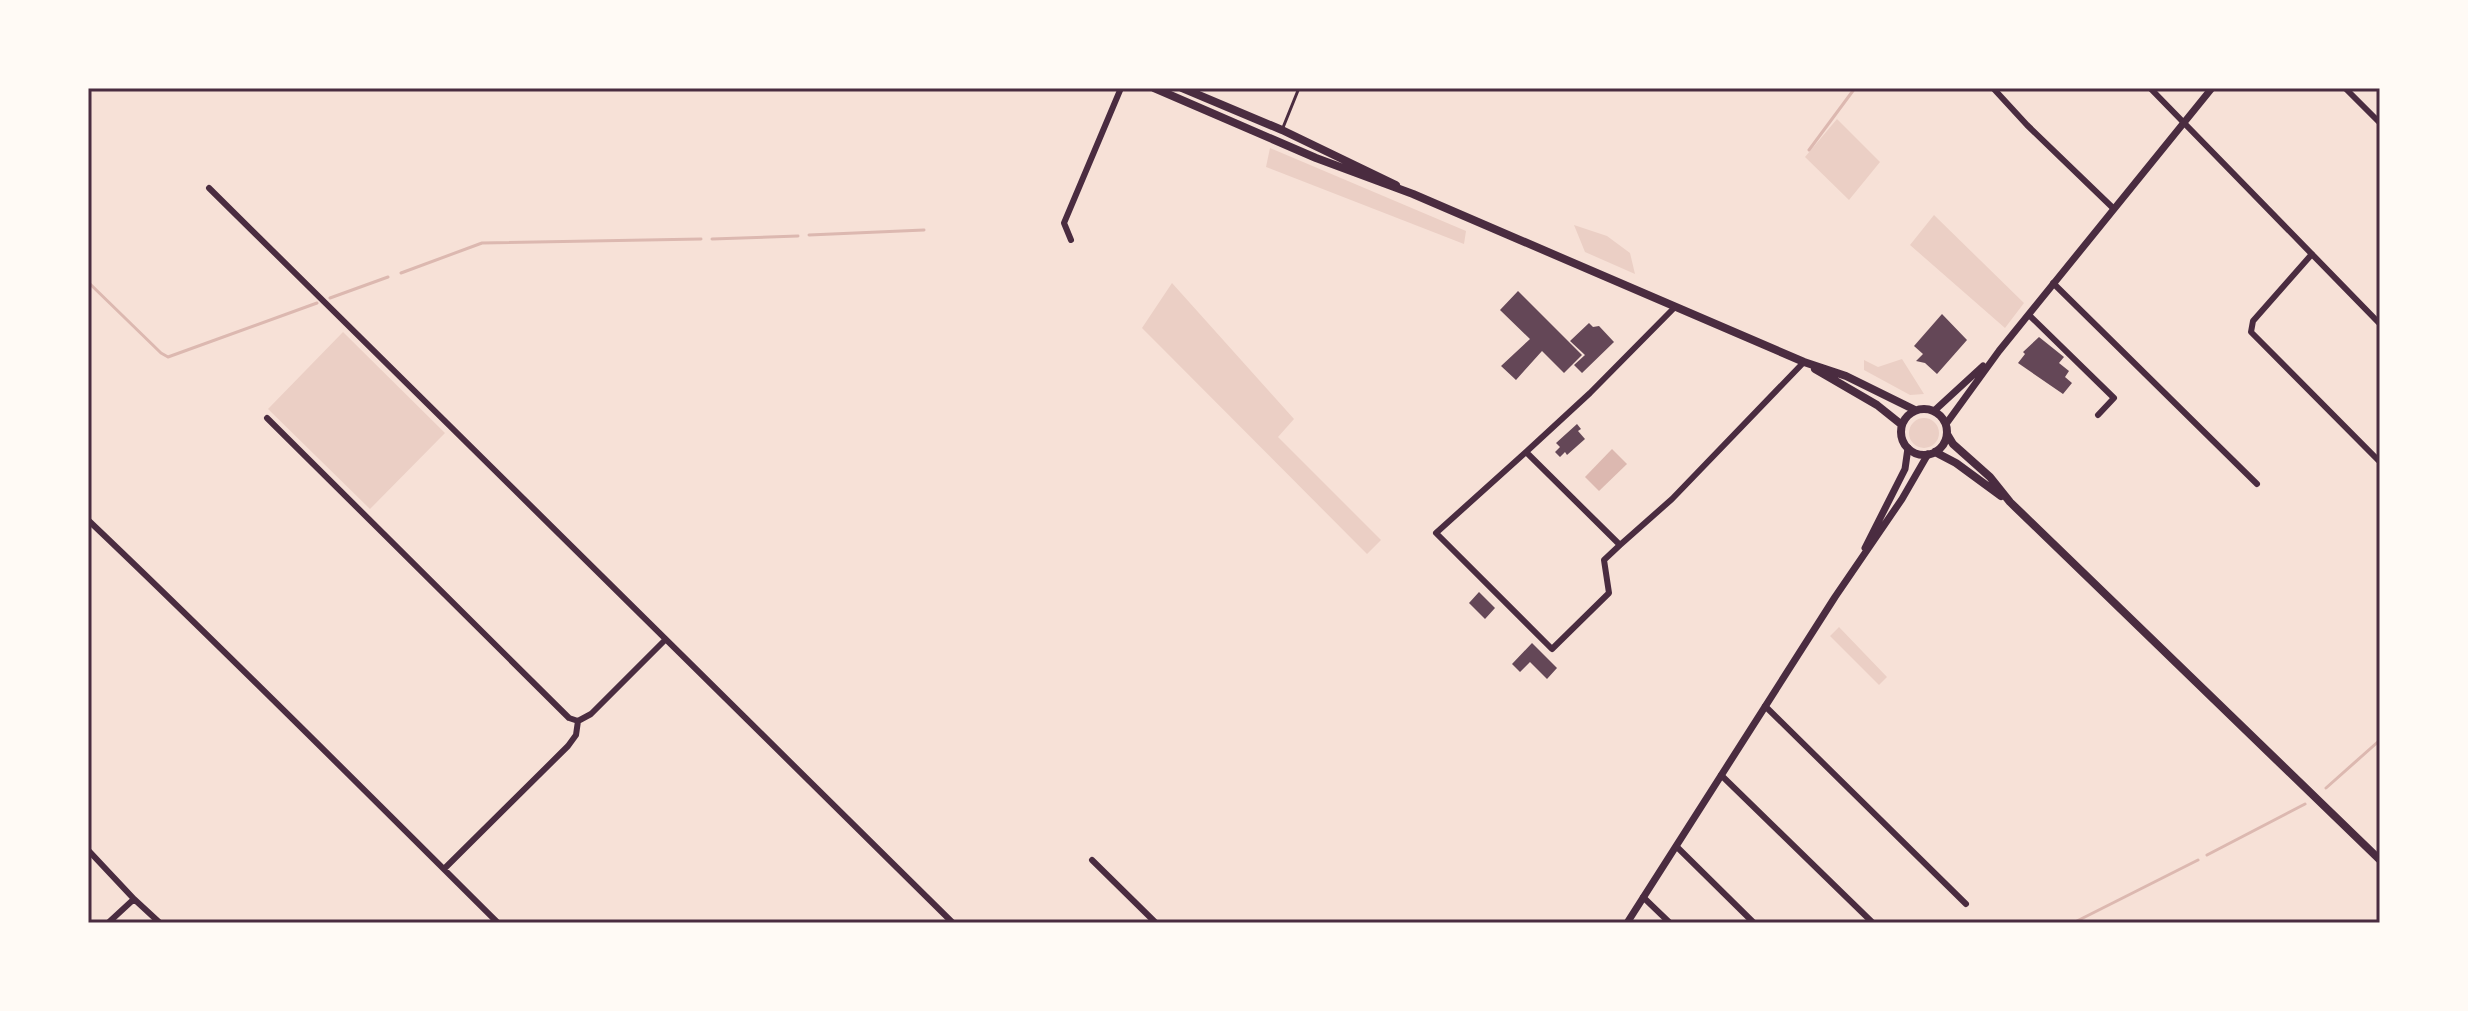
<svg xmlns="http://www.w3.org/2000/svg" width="2468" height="1011" viewBox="0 0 2468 1011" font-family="'Source Serif 4',serif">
<rect width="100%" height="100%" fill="#f7e1d7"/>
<path fill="#ebcfc5" d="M1837,119L1880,162L1849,200L1805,157Z
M1270,148L1466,231L1464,244L1266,167Z
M1934,215L2024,303L2005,328L1910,245Z
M1574,225L1607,236L1630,253L1635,274L1585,252Z
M1172,283L1294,419L1278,437L1381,540L1367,554L1142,328Z
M343,332L445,433L370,509L268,409Z
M1902,359L1924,394L1910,395L1864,370V360L1878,367Z
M1909 433a15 15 0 1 1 30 0a15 15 0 1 1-30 0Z
M1839,627L1887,677L1879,685L1830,636Z"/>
<path fill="#dcb8b0" d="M1612,449L1627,464L1599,491L1585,477Z"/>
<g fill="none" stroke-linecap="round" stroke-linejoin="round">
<path stroke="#dcb8b0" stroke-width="3" d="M1809,150L1855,88
M809,235L924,230
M712,239L798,236
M401,273L482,243L701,239
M88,282L161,353L168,357L317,303
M330,298L388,277
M2326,788L2380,740
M2207,855L2305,804
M2073,923L2198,860"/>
</g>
<path fill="#644757" d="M1518,291L1582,355L1564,373L1542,351L1516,380L1501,366L1530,339L1500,310Z
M1942,314L1967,340L1937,374L1925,363L1916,361L1923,354L1914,346Z
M1589,323L1593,327L1599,326L1614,342L1582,373L1574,365L1585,355L1570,341Z
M2039,337L2064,357L2059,363L2069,371L2065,377L2072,383L2063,394L2018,363L2025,354L2023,352Z
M1577,424L1581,429L1578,431L1585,439L1567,455L1565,452L1560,457L1555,452L1560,447L1556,443Z
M1479,592L1495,608L1485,619L1469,603Z
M1532,643L1557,668L1547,679L1530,662L1520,672L1512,664Z"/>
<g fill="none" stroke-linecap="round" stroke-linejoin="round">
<path stroke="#4a2c40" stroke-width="3" d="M1282,130L1299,88"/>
<path stroke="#4a2c40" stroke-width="6" d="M1993,88L2027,125L2113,208
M2150,88L2380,324
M2345,88L2380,123
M209,188L953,923
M1071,240L1064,223L1121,88
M2312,254L2253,321L2251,332L2380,462
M2053,283L2257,484
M1675,307L1590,393L1526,452L1620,545L1672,499L1804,362
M2029,315L2114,398L2098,415
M267,418L569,718L578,721L591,714L665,640
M1526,452L1436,533L1552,649L1609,593L1604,560L1620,545
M88,520C227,652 362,788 498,923
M1765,706L1966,904
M1721,775L1873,923
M1676,846L1754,923
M88,850L134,899
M1092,860L1156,923
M444,869L568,746L576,735L578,721
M1643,897L1670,923
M108,923L134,899L160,923"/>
<path stroke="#4a2c40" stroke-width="7" d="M1934,411L1983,366
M1946,424L1999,351L2212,88
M1865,548L1905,469L1908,448
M1627,923L1835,597L1902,499L1928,454"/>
<path stroke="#4a2c40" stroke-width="8" d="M1154,88L1316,158L1413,194L1804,362L1846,376L1915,410
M1182,88L1282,130L1396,185
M1815,369L1877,405L1902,425
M1901 432a23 23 0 1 1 46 0a23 23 0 1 1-46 0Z
M1947,434L1953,444L1990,477L2010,502L2380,860
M1935,452L1956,463L2001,496"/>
</g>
<rect width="2468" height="1011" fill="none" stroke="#fffaf5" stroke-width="180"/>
<rect x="90" y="90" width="2288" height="831" fill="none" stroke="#4a2c40" stroke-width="3"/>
</svg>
